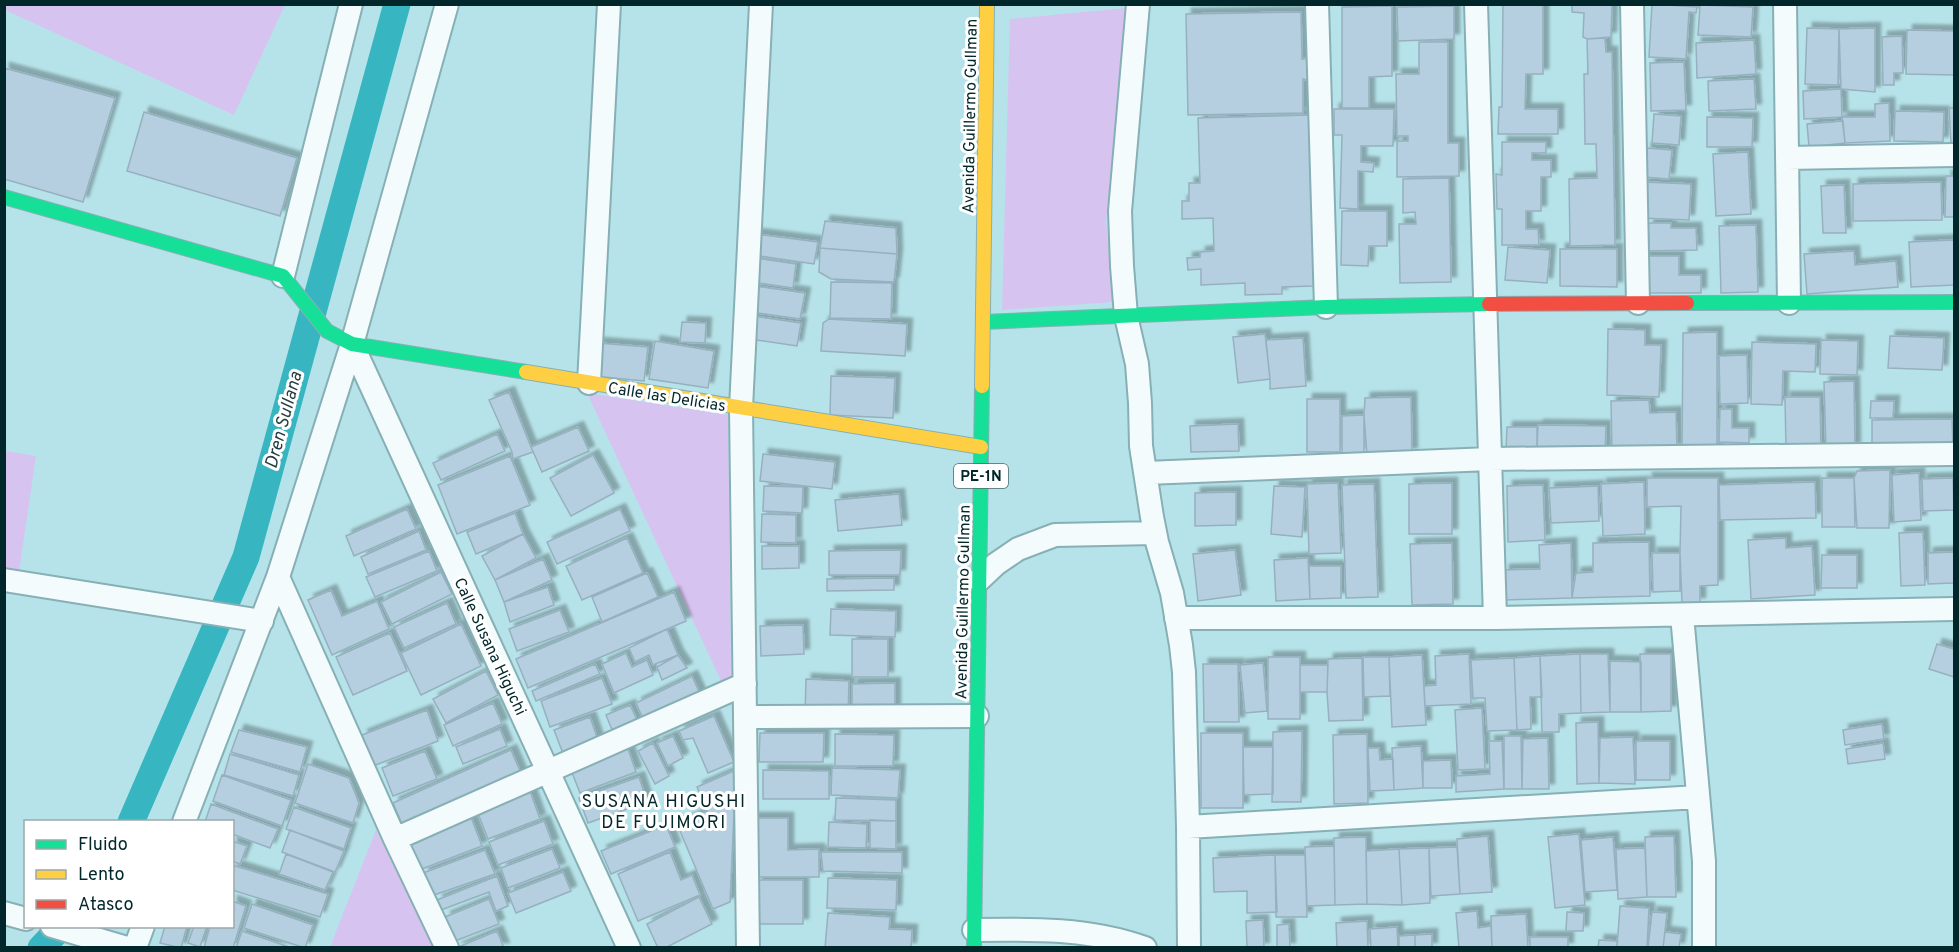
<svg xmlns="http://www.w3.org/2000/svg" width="1959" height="952" viewBox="0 0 1959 952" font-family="Overpass,sans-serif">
<defs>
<filter id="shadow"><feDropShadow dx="5.5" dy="-5.5" stdDeviation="1.5" flood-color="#0004"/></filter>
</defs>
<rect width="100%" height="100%" fill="#b6e3e9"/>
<path fill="#d7c3f0" d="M5,4H285V5L234,115L5,10Z
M1126,8L1106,222L1113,302L1002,310L1010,19Z
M587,393L728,415L731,677L722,683Z
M5,451L36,456L19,572L5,570Z
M376,830L435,947H330Z"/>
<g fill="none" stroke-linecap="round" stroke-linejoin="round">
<path stroke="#37b5c0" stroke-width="27" d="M131,822L246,557L397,4
M41,948L62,926"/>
</g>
<path fill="#b5cfe0" stroke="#96b0bf" stroke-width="1.5" filter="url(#shadow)" d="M1572,4H1612L1611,37L1587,39L1583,37L1584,13L1572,12Z
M1652,4L1697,7L1696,13L1689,12L1686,59L1649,57Z
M1503,5H1543V74H1526L1525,109H1558V134H1498L1499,107H1502Z
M1700,5L1753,7L1751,37L1698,35Z
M1392,6V76L1369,77V108H1342V7Z
M1454,6V39L1398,41L1397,7Z
M1301,12L1302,59L1308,58V80L1303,79V113L1188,115L1186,14Z
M1807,28L1839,29L1838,85L1805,84Z
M1875,28V92L1841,89L1839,29Z
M1907,30L1954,31V75L1906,74Z
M1902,36L1903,73H1894V85H1883L1882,37Z
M1605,38L1606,52H1612L1615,245L1570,246L1569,179L1597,178L1596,144H1585L1584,74H1588L1587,39Z
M1754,40L1756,74L1697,78L1696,43Z
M1419,42H1448V143H1459V176L1397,177V141H1408V136H1397L1396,74H1419Z
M1684,62L1686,110L1651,111L1650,63Z
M4,68L115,98L83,202L4,179Z
M1754,79L1756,109L1709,111L1708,81Z
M1841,89L1842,117L1804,119L1803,91Z
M1889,103L1890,141L1845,143L1842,117H1875V104Z
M1949,108H1954V144H1951Z
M1334,109H1394L1393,146H1361V162L1374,163L1373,172L1358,171V209L1340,208L1342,135H1334Z
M1895,111L1944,112L1943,142L1894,141Z
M144,112L297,158L280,216L127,171Z
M1654,114L1681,116L1679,145L1652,143Z
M1309,115L1314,286L1282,287V294L1245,295V283L1201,285V269L1188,270L1187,258L1200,257V252L1214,251L1213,218L1182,219V201H1189V183H1200L1198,118Z
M1707,117L1753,118L1752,147H1707Z
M1843,121L1845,143L1809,147L1807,124Z
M1502,142H1546V153H1532V160H1551V177H1541V211H1526V229H1538L1539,245H1502V209H1497L1496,174L1502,175Z
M1646,148L1672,150L1669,179L1644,177Z
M1748,152L1751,214L1716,216L1713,154Z
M1946,176H1954V217H1945Z
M1449,178L1451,282L1400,283L1399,224H1416L1415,212L1403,213V179Z
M1643,182L1691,184L1689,220L1641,218Z
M1941,182L1942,220L1853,221V184Z
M1844,185L1846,233H1823L1821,186Z
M1342,211H1387V246H1369L1368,266L1341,265Z
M825,221L896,228L897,254L820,248Z
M1648,223H1671V228H1696L1697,250L1649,251Z
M1756,225L1758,292L1721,293L1719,226Z
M756,234L818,242L814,264L753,255Z
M1954,240V285L1911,287L1909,242Z
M1508,247L1550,250L1547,283L1505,280Z
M820,248L897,254L894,282L831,279L819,272Z
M1560,249H1617V287L1560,286Z
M1854,251L1855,265L1896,261L1898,287L1807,294L1804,254Z
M1643,256H1679V275H1701V293H1643Z
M756,258L796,264L793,288L752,282Z
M831,282L892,283L891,319L830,318Z
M755,286L805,293L800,319L751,312Z
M753,316L801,323L797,346L750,339Z
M829,319L907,324L905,356L821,351L823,323Z
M682,322L706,323L705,343L680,342Z
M1608,329L1645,330V345H1661L1659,397L1607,395Z
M1717,332V450H1682L1683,333Z
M1265,334L1270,379L1238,383L1233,337Z
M1890,336L1944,338L1942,370L1888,368Z
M1303,338L1306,386L1270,389V379L1266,340Z
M1821,340L1858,341L1857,375L1820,374Z
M655,341L714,351L708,388L649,379Z
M1752,342L1816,344L1815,372L1783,371L1782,405L1751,404Z
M598,343L648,347L644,381L594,376Z
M1747,355L1748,403L1720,404L1719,356Z
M831,376L895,378L893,418L830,415Z
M1854,381L1855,448H1826L1824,382Z
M509,392L533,452L513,459L512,452L489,400Z
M1411,397L1412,453L1367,455L1364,415L1365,398Z
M1785,397H1820L1821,449L1786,450Z
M1307,399H1340V452H1307Z
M1649,400L1650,413L1676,412L1677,449L1612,450L1611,401Z
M1871,401H1894L1893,418H1870Z
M1720,409H1732V428H1749V443L1719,442Z
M1364,415V453H1342V416Z
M1952,419L1953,447L1872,448V420Z
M1238,424L1239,451L1191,452L1190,426Z
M1538,425L1606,426L1605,453L1537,451Z
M578,427L589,451L542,472L531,447Z
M1507,427H1537V451L1506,450Z
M497,434L505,451L441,480L433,463Z
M763,454L835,462L832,489L760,481Z
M593,455L614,493L571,516L550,478Z
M510,456L530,505L457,534L438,485Z
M1890,470L1889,528H1857L1854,478L1857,471Z
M1919,473L1921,520L1894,522L1892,475Z
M1647,478H1718V585L1700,586V603H1682L1680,553L1681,506L1647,507Z
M1822,478H1854L1855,527H1822Z
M1953,478L1954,510L1923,511L1922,479Z
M1644,482L1645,534L1603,536L1601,484Z
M1815,482L1816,518L1720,520L1719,485Z
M1338,483L1341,553L1309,554L1307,484Z
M1452,483V534H1409V484Z
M1374,484L1378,597L1346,598L1342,485Z
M1543,485L1545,540L1508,542L1507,486Z
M764,486L803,487L802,513L763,511Z
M1274,486L1305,487L1302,537L1271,534Z
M1598,486L1599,521L1551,523L1549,488Z
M1236,492V525L1195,526V493Z
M899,494L902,525L838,531L835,500Z
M407,509L416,529L354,556L346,536Z
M620,509L630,531L557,564L547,542Z
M515,513L523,534L476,554L467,532Z
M762,514L796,515V543L761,542Z
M419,531L426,550L368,574L361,557Z
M1923,532L1925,585L1901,586L1899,533Z
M523,534L536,558L495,580L482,556Z
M627,538L643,573L582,600L566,566Z
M1786,538V548L1812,546L1815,595L1751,599L1748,540Z
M1649,542L1650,596L1572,598L1576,573L1593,572V543Z
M1452,543L1453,604L1412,605L1410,544Z
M1571,543L1572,598L1504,600V570L1540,569L1539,545Z
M762,546H799V568L762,569Z
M901,550L900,575H829V551Z
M1235,550L1241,595L1198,601L1193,554Z
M429,551L437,571L375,597L366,577Z
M1954,552V583L1928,584V553Z
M1652,553H1680V591L1653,592Z
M1822,555H1857V588H1821Z
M1308,558L1310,599L1276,601L1274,560Z
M543,559L552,580L504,602L495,580Z
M1309,566H1341V598L1310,599Z
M441,572L452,594L392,624L381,602Z
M647,573L658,597L602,622L592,597Z
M894,578V590L827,591V579Z
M548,587L554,605L510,622L504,602Z
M331,590L342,616L377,601L389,629L332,655L308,600Z
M674,592L686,621L528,688L516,659Z
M447,603L456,624L404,648L394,627Z
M831,609L896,611L895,637L830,635Z
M560,610L569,632L517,651L509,629Z
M461,624L481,666L421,695L401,653Z
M803,625L804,654L761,656L760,626Z
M667,629L678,655L653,665L649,655L635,662L629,648Z
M390,633L407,671L353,695L336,657Z
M852,639H888V677H852Z
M1937,644L1954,649V677L1929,669Z
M626,653L632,667L647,660L653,675L614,693L602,664Z
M1469,654L1471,704L1425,706L1424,686L1436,685L1435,656Z
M1580,654H1608L1610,712L1581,713Z
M1580,654L1581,713L1559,714V732H1542L1540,656Z
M1640,654H1671V711L1641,712Z
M678,655L687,668L662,680L657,667Z
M1422,655L1426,725L1392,727L1389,657Z
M1540,656L1542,697H1530L1531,729L1517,730L1514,658Z
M1268,657H1300V719H1268Z
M1363,657H1389L1390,696L1364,697Z
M1362,658L1363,720L1329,721L1327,692L1328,659Z
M1514,658L1517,730L1487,731L1485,698H1473L1471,660Z
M1610,661L1641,662V712H1610Z
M1263,663L1267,711L1245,713L1240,665Z
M595,664L600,674L536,701L532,691Z
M1203,664H1238L1239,722H1204Z
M1300,665H1328L1327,692H1300Z
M486,671L498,695L446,723L433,699Z
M692,676L701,696L645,723L636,703Z
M602,678L612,704L550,727L541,701Z
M806,679L849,681L848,716L805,714Z
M895,683V717H852V684Z
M493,703L502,724L453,746L444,725Z
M630,705L640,726L615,737L606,715Z
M1482,708L1485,769L1458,770L1455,710Z
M427,710L438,741L373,766L362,735Z
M714,716L734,762L708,773L693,738L683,740L679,731Z
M590,717L599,743L564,756L554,730Z
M1598,722L1599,783L1577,784L1576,723Z
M1882,724L1884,739L1845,745L1843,730Z
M500,729L507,746L463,764L456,747Z
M239,730L307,747L300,772L231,752Z
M1302,731L1301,802H1272L1273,732Z
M760,733H824L823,762H759Z
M1201,733H1243V808H1201Z
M835,734L894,735L893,766H835Z
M1367,734L1368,803L1334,804L1333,735Z
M673,736L683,758L668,766L657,743Z
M1504,736H1521L1522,789H1504Z
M1633,737L1635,784L1599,783L1600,738Z
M1548,738L1549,789H1522L1523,739Z
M1489,741H1502L1504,789L1456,792V776L1490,774Z
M1636,741H1670V780H1636Z
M653,743L669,776L655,784L638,751Z
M1883,743L1885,759L1848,764L1846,749Z
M1421,746L1423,788L1394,790L1392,748Z
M1243,747H1273V794L1244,795Z
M1368,748H1379L1380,760L1393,759L1394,790L1370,791Z
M628,749L636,772L580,793L571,770Z
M511,750L523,778L405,831L393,803Z
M425,751L437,779L393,796L382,768Z
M230,754L299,775L293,796L224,775Z
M1451,760L1452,788H1423V761Z
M308,764L349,778L359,803L353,823L295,803Z
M832,768L900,770L898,798L831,795Z
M736,770L730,902L713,909L677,824L707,811L697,787Z
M763,770L829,771V799H763Z
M222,775L291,800L282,826L213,801Z
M639,777L647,802L588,823L579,798Z
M530,791L540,819L488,839L477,811Z
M836,798L896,800V821L835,820Z
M211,804L278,829L270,848L232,834V822H205Z
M294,807L351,828L344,849L286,829Z
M471,817L482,846L414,872L403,843Z
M752,818H788V850L819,849V877H752Z
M870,820L896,821V849L870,848Z
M544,821L553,844L498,865L489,842Z
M829,822L867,824L866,848L828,847Z
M666,825L675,847L611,874L601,851Z
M290,830L344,851L335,872L282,852Z
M1579,834L1585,905L1555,908L1548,837Z
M1488,836L1492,892L1460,894L1457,839Z
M1674,836L1676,897H1647L1645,837Z
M1366,837L1367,904L1335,905L1334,838Z
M1613,837L1617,890L1585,892L1581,840Z
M232,841L247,846L240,864L232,861Z
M1334,846L1335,905L1307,906L1305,847Z
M1457,847L1460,894L1431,896L1429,848Z
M1429,848L1430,903L1402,905L1399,849Z
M1645,848L1647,897L1618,899L1616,849Z
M552,849L560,868L508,888L501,868Z
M1399,849L1402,905L1367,904L1366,851Z
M485,850L495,874L431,896L423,873Z
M670,852L681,880L692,875L700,895L638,921L618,874Z
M821,852H902V873L823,871Z
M286,854L333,872L325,890L279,874Z
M1275,855H1305L1307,917H1276Z
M1275,855L1277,912L1247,913V891L1214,892L1213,858Z
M232,865L328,894L320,917L232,890Z
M563,872L571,891L516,913L508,893Z
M497,876L508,906L496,911L489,892L441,910L437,900Z
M828,878L897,880L896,910L827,908Z
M757,880H803V924H757Z
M699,897L712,924L665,948H658L647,924Z
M489,899L499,924L455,941L445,917Z
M232,901L246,906L233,948H204L210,926H232Z
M252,904L313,925L305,948L244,928Z
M1620,906L1649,908L1647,948H1617Z
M1477,911L1478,928L1491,926L1492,948H1459L1456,913Z
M1567,912L1584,913L1583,931H1566Z
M1652,912L1667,913L1663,948H1648Z
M828,913L890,917L889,929L912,930L911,948H825Z
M1526,914L1528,948H1492L1491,916Z
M1263,920L1264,948H1247L1246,921Z
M1367,921L1368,948H1337L1336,923Z
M1289,924L1290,948H1277V925Z
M165,926H187L181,948L160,943Z
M194,926H207L200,947L188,943Z
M1397,927L1398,948H1371L1370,929Z
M242,931L292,948H236Z
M497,931L504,948H456Z
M1665,932L1681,934L1679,948H1663Z
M1432,934V948H1415V935Z
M1415,935V948H1399V936Z
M1530,937H1568V948H1530Z
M1599,940L1617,941V948H1598Z"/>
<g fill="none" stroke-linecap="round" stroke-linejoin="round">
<g stroke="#86b0b5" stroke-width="26">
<path id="street" d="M1138,4L1120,211L1122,266L1126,316L1137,364L1140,403L1141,446L1152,517L1157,542L1172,593L1181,645L1184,672L1188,827L1189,948
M1317,4L1326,307
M1476,4L1495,618
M1632,4L1638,303
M1785,4L1789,303
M1787,158L1954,155
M283,276L351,4
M352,344L629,948
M589,383L609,4
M1146,473L1490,459L1954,454
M278,577L395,839L447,948
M4,580L262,621
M979,580L996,564L1018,549L1055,535L1155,533
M1682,615L1704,861V948
M1176,618H1495L1954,609
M745,717L977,716
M184,822L278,577L352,344L447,4
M1188,827L1698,797
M395,839L745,684
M4,913L26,919
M52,926L127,948
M974,930C1032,929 1090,928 1145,948
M135,948L143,926
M748,948L741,408L761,4"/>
</g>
<g stroke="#86b0b5" stroke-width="16">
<path id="fast" d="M4,197L283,276L327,331L352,344L526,372
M1687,303L1954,302
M983,322L1326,307L1489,304
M974,948L982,386"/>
</g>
<g stroke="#86b0b5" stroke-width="16">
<path id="slow" d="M526,372L981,447
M982,386L987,4"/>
</g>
<g stroke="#86b0b5" stroke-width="16">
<path id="jam" d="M1489,304L1687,303"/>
</g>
<use href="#street" stroke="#f4fbfc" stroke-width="22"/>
<use href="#fast" stroke="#16e098" stroke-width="14"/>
<use href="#slow" stroke="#ffcf43" stroke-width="14"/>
<use href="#jam" stroke="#f24e42" stroke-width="14"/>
</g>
<g text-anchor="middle" stroke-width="6" stroke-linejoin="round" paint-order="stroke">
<rect fill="#fff" stroke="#4e686b" stroke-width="1.5" x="954" y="464" width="54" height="24" rx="4.5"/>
<g font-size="15" font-weight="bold" fill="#02272b">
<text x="981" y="481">PE-1N</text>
</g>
<g font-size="16" fill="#02272b" stroke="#fff">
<text transform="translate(969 116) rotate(-89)" y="6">Avenida Guillermo Gullman</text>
<text transform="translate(667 396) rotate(9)" y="6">Calle las Delicias</text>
<text transform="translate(962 602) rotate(-89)" y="6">Avenida Guillermo Gullman</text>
<text transform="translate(491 646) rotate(65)" y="6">Calle Susana Higuchi</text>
</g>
<g font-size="18" font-style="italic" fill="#243f43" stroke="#fff">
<text transform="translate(283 420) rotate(-75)" y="6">Dren Sullana</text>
</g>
<g font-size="18" letter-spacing="1.5" fill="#02272b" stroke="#fff">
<text x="664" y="807">SUSANA HIGUSHI<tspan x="664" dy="21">DE FUJIMORI</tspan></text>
</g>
</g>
<rect width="1959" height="952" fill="none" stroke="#02272b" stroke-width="12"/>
<rect x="24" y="820" width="210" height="108" fill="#ffffff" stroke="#9aa9aa" stroke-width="1.5"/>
<rect x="36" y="840" width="30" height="9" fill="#16e098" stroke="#9aa9aa" stroke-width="1.5"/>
<text x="78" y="850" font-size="18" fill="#02272b">Fluido</text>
<rect x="36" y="870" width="30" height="9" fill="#ffcf43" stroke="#9aa9aa" stroke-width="1.5"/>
<text x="78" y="880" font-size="18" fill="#02272b">Lento</text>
<rect x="36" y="900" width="30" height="9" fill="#f24e42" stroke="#9aa9aa" stroke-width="1.5"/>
<text x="78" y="910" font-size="18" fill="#02272b">Atasco</text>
</svg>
